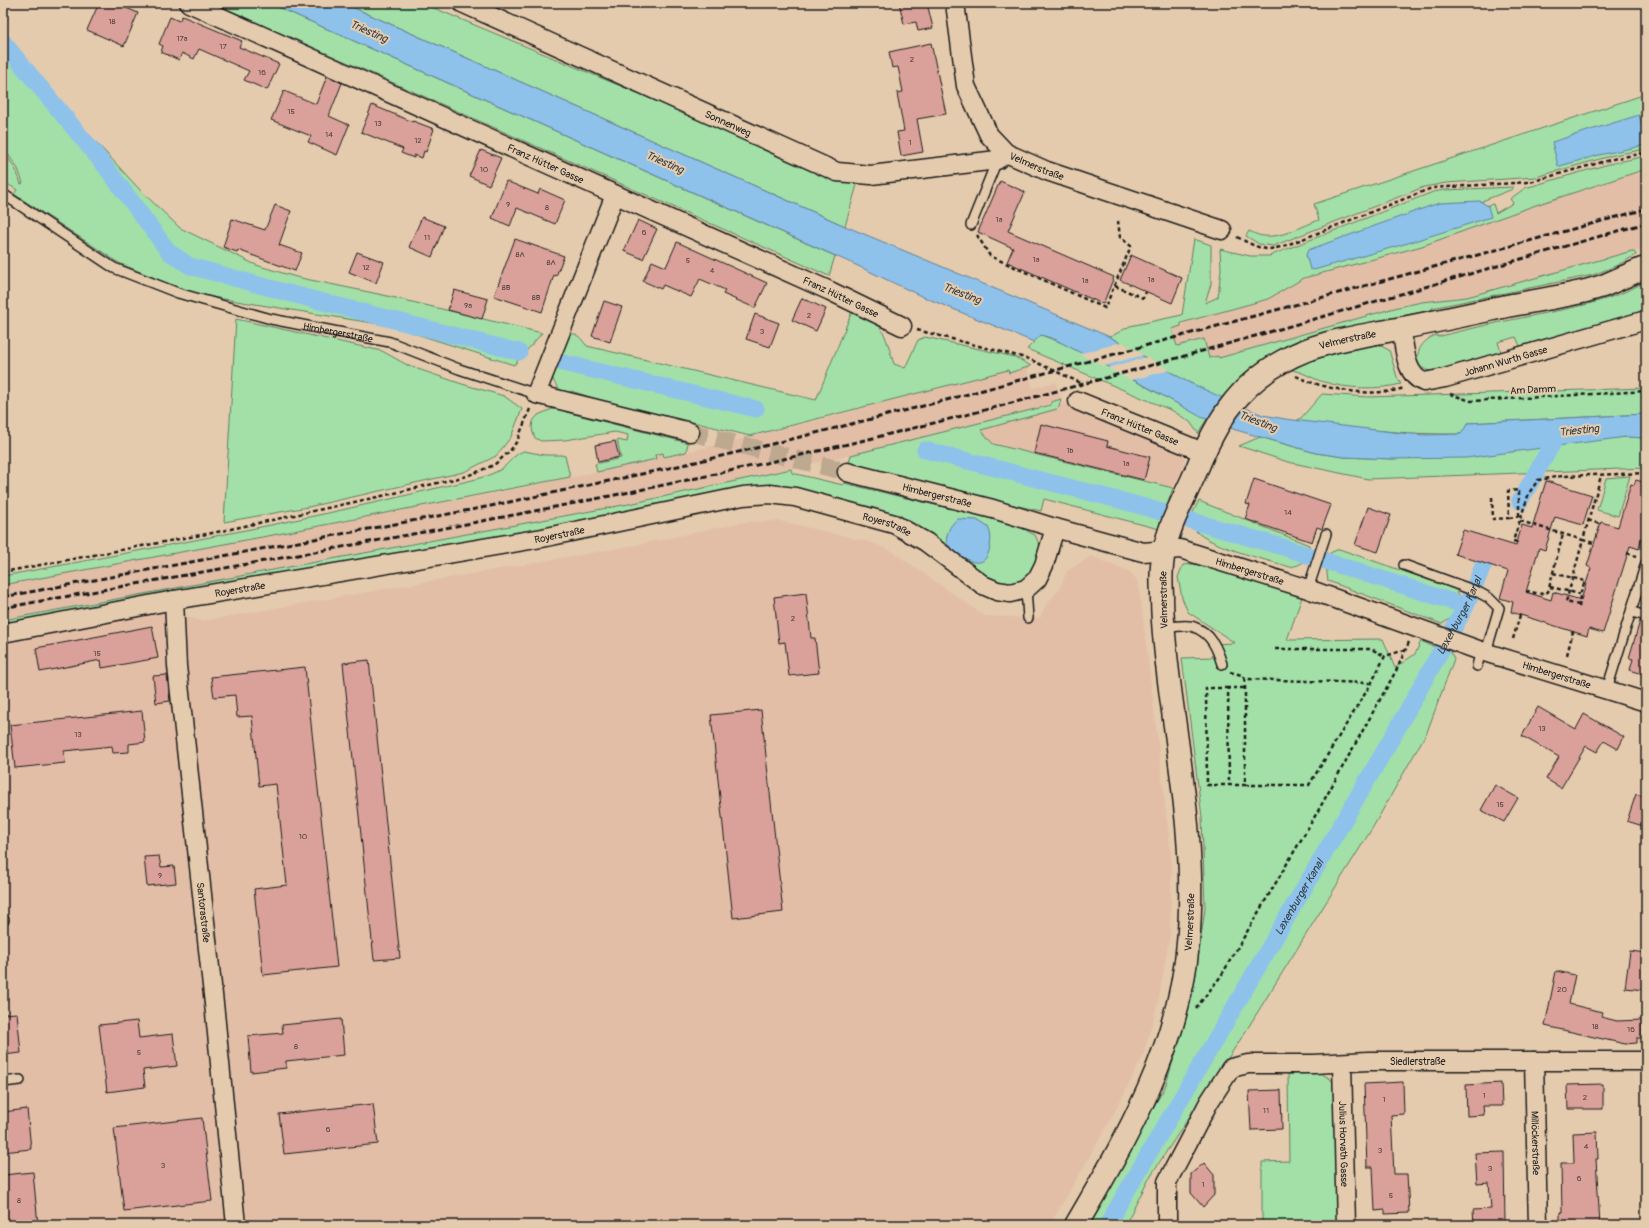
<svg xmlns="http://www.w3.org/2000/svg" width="1649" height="1228" viewBox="0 0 1649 1228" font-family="Pangolin,sans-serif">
<rect width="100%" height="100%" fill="#e5cbad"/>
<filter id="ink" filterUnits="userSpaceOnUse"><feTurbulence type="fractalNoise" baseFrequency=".025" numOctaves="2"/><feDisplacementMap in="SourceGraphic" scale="8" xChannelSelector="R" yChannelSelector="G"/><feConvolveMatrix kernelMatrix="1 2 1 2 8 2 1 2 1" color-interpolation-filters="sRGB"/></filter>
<g filter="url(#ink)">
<path fill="#e2bea7" d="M1646,169V249L1467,297L1422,302L1398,307L1219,358L1218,356L1209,359L1203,339L1176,346L1172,329L1181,326V324L1268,299L1304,278L1422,246L1536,205Z
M1027,368L1033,388L1056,382L1061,399L1051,402L1052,405L851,455L634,503L3,620V585L273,535L527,487L656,459L655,455L663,453L665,457L796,426L1008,370L1009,373Z
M1092,395L1161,424L1187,449L1183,467L1173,488L993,444L981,429L1057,409L1061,404Z
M780,521L869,542L890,550L985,616L1040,618L1044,608L1059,590L1067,571L1091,556L1129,571L1138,581L1146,641L1172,863L1170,934L1159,999L1143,1056L1111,1119L1050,1225H3V640L163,611L202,621L636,545L744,522Z"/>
<path fill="#a2e0a7" stroke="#5f7e62" d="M213,3H269L835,256L829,276Z
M343,3H422L857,185L845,226Z
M3,32L41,82L140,190L180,228L256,265L296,277L383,295L542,333L514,365L391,326L199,295L191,293L119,263L14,194L17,190L3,181V150L16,170L21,184L23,183L18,169L3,147Z
M1646,68V149L1614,155L1536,177L1446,183L1424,187L1273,246L1259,244L1246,236L1249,231C1254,233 1259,236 1264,236C1283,238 1302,226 1319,220L1314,204L1643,95Z
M1646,156V169L1536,205L1422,246L1304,278L1268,299L1181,323V326L1172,329L1177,346L1204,339L1209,358L1218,356L1219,358L1398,307L1422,302L1467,297L1632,251H1634L1636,255L1618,265L1593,275L1432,308V310L1329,331L1315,336L1247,372L1221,398L1186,381L1110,337L1130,326L1182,315L1194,239L1211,245V284L1205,303L1218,297L1221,269L1220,249L1250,256H1269L1433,192L1445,190L1513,187V189L1482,201L1484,206L1493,204L1496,213L1513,203L1510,199L1525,188L1609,164Z
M1646,281V311L1520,346L1516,337L1498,342L1501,352C1486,356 1471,361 1456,365C1450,367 1444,370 1438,371C1409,374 1413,342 1437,335V337C1465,330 1493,323 1521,318C1563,309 1608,304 1646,281Z
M853,309C862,314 873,319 879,326C887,336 890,352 894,364L905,368L918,340L925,337L1015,357L1031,366L1009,373L1008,370L750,436L693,422L692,424L625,408L571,391L570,395C561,392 554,385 552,376L569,333C578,333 582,340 587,346L816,400Z
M236,319L382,351L409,366L462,384L504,396L522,409L511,437L496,456L464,472L308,507L224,522Z
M1041,335L1065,344L1207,419L1198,433L1190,422L1173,411L1027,349Z
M1374,345L1381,346L1389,350L1397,377L1401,384C1377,390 1348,389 1324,382C1312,379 1301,370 1289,370L1320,355Z
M1646,388V414L1468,423L1462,434C1406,435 1351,428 1296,421L1301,418L1322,394L1368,397Z
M1061,399L1059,407L1057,409L981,430L993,444L1173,488L1159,529L1044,499L1041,511L977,497V495L849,463L851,455L1051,405V402Z
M552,409L566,410V412L688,443L686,452L664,457L663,453L655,455L656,459L597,472L595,464L621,458L617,440L627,442L628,435L615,432L565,440L541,441L535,438L533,433L532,427L533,421L538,415Z
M1260,437L1316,453L1344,457L1392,459L1626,437L1646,438V468L1368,479L1288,462L1239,446Z
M524,451L545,455H561L565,456L570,477L273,535L3,585V576C148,549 294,523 437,488C457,483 480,480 498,471C508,466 513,454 524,451Z
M791,469L792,473L843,485L844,483L972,514L973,511L1016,525L1035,535L1040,546L1034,569L1018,585L996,584L911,526L780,488L3,628V620L634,503Z
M1630,476L1618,516L1597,510L1606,478Z
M1199,501L1309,545C1311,560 1302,565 1290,567C1270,561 1200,544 1193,527C1189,517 1194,510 1199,501Z
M1339,549L1455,589L1462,599L1457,614L1442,624L1328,581L1326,565L1330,553Z
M1206,563L1302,597L1287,640L1383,639L1395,668L1415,654L1421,641L1432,646L1449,648L1454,659L1427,732L1373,827L1244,1034L1151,1175L1125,1225H1086L1165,1087L1185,1022L1195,980L1205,909L1202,817L1182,658L1213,657V644L1235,643L1188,612L1182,598L1178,577L1183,565Z
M1320,1073L1329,1078L1336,1085L1339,1225H1262V1162L1289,1161L1288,1074Z"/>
<path fill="#8ec2eb" stroke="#608098" d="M269,3H343L845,226L1110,337L1186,381L1236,404L1263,415L1285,419L1401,433L1424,435L1461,434L1468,423L1646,414V438L1626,437L1466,458L1392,459L1344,457L1316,453L1236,430L1201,417L1151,389L1054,339L1041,335L1034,342L921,296L858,266Z
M1639,115L1646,138V145L1599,155L1560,166H1558L1552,142Z
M1480,201L1488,206L1491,217L1408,243L1314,270L1310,269L1306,255L1308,250L1430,206L1440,203Z
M958,519L977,520L988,527C992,535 991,543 989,551C984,570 968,561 957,553C954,551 950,548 948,545C943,539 951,522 958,519Z"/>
<path fill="#e5cbad" d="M1122,342L1144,355L1103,366L1079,354Z
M1147,357L1170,370L1131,380L1107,368Z"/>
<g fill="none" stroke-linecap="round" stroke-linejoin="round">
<g stroke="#8ec2eb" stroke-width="17">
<path d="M3,42L105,166L169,252L190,266L292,294L519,352"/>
<path d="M559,362L756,409"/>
<path d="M925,450L1134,504L1279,546L1466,606"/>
<path d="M1520,501L1559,432"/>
<path id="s1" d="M1107,1225L1396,731L1466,606L1483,566"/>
</g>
</g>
<path fill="#daa19a" stroke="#1c1c1c" d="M99,3H115L138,13L124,46L87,30Z
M899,3H927L933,28L918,31L916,22L904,24Z
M182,16L242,41L239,47L279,64L267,90L244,80L249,71L199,49L194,59L182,53L179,60L161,52L163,46L159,44L170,17L179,21Z
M931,43L946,114L917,119L923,152L901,156L897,132L904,131L897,93L903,92L898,67L892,68L889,52Z
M327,76L342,83L329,116L349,125L337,155L308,142L311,136L271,120L284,91L316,104Z
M372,105L413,122V121L434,129L426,152L424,151L422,158L414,155V158L401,153L403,149L361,132Z
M481,150L501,158L489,185L469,176Z
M506,181L538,194L540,189L565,200L555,224L517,208L510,226L492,218Z
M1000,181L1025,192L1008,231L1114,277L1103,304L1007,262L1013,248L978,232Z
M275,205L291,211L279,245L302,253L295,271L238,250L237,252L223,247L232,219L265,230Z
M422,217L444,226L432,257L409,247Z
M638,220L657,229L643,259L624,251Z
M515,239L564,256L556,276L554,275L542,312L494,296Z
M677,242L767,283L755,308L723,294L725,290L700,279L691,297L663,285L661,289L643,281L652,261L666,267Z
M357,252L384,262L376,283L349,272Z
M1131,255L1182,278L1172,303L1120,280Z
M454,290L488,299L482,319L448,310Z
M802,298L826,309L816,331L792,320Z
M604,301L622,307L610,342L592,336Z
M755,314L779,323L770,347L746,339Z
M1041,424L1108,441L1107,446L1150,457L1144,480L1034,453Z
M615,441L619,457L598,462L595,445Z
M1254,479L1331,505L1322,529L1317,527L1312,542L1245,519L1250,505L1246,504Z
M1636,480L1646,483V537L1642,536L1639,549L1630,546L1603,633L1589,629L1587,636L1511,612L1513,602L1500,598L1508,571L1455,554L1463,530L1516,546L1522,525L1532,528L1546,481L1592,495L1583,525L1555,517L1545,550L1539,548L1526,592L1551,600L1553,592L1581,600L1591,568L1587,566L1601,522L1618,527L1631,484L1634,485Z
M1368,507L1391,515L1378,552L1355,545Z
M806,593L811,638H815L819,673L789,676L785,642L779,643L774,597Z
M1640,621L1646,622V675L1630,670L1633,659L1629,658Z
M152,626L158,658L102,668L101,660L40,672L36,648Z
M369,660L400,958L374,960L343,663Z
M305,667L337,967L263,975L254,889L287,885L276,784L259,786L252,716L237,717L235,695L214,697L211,677Z
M167,675L170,701L156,703L153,676Z
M1538,707L1576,729L1584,714L1624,737L1618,749L1604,741L1597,752L1586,746L1561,788L1546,779L1559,757L1522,736Z
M761,710L783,912L733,918L711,715Z
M142,711L145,742L129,744V752L113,753L112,746L64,751L65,763L15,768L10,725Z
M1495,785L1518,798L1504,822L1481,810Z
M1636,794L1646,797V827L1627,821Z
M159,856L161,867L174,866L176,883L147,886L144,857Z
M1630,951L1646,953L1645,990L1625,988Z
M1556,971L1575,975L1569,1004L1602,1012L1601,1017L1617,1021L1642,1020V1038H1637V1043L1625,1044L1545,1026Z
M17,1013L21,1053L3,1055V1014Z
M341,1019L344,1055L286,1061V1068L251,1072L248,1036L283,1033L282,1025Z
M137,1021L139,1038L173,1034L177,1066L143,1070L145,1087L107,1092L99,1025Z
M1403,1082L1404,1114L1391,1115L1394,1174H1407L1409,1213L1385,1214V1210L1375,1211L1373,1167H1367L1364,1084Z
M1501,1083L1502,1106H1483L1484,1115L1467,1116L1466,1085Z
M1603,1084V1109H1568L1567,1085Z
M1281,1090L1282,1129L1251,1130L1249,1091Z
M373,1104L378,1144L284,1154L279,1114Z
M27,1109L31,1149L3,1152V1112Z
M202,1118L212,1201L124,1211L114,1128Z
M1597,1132L1598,1159H1596L1600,1225H1560V1212H1562L1561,1163H1574L1573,1133Z
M1504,1152L1505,1225H1474L1473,1210L1491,1209L1489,1183L1477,1184L1475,1153Z
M1204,1163L1214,1175V1195L1203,1207L1191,1193V1174Z
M33,1172L38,1225H3V1175Z"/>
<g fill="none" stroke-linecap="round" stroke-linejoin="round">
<path stroke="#bda890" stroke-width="18" stroke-dasharray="18 9" stroke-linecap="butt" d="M690,432L847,472"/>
<g stroke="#1c1c1c" stroke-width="12">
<g id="lane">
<path id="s2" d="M3,194L114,268L178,293L271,319L390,342L459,369L536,394"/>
<path d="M971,225L997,160"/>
<path d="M1404,565L1478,592L1489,598L1499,608L1486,652"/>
<path d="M1026,589L1028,618"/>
<path d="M1308,589L1326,534"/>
<path d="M1632,612L1646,616"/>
<path d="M1163,628C1170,627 1188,624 1194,627C1211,633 1217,648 1222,664"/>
<path d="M1477,666L1481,651"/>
<path d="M1607,689L1646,563"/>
<path d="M3,920H4"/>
<path d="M3,1082L20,1080"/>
</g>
</g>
<g stroke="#1c1c1c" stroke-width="21">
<g id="street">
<path id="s3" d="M189,3L830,291L902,326"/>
<path id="s4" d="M462,3L837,172L871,175L997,160L1006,153"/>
<path id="s5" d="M955,3L966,86L989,135L1006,153L1047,171L1222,230"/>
<path d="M615,195L536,394L690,432"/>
<path id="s6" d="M1401,328C1405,346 1404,375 1424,382L1445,378L1646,320"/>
<path id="s7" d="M1078,401L1203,452"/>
<path id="s8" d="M847,472L993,509L1055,528L1143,552L1180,549L1308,589L1481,651L1646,702"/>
<path id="s9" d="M174,600L177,666L215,1013L236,1225"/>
<path id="s10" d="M3,633L174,600L542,538L743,496L770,494L795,497L894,524L926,542L983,585L997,591L1010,593L1026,589L1037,579L1044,565L1055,528"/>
<path id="s11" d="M1534,1061L1538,1225"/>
<path id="s12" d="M1342,1063L1346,1225"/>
<path id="s13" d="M1167,1225V1182L1209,1102L1231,1068L1248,1064H1314L1368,1061H1646"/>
</g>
</g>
<g stroke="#1c1c1c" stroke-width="25">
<g id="secondary">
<path id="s14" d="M1076,1225C1128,1136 1179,1048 1188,943C1196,858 1181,773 1170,689C1166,657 1162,627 1162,595C1161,581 1161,566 1164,552C1169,524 1185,497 1196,471C1215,424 1237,386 1283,361C1318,341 1358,337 1397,329C1434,322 1470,314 1507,306C1533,301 1560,297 1586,291L1603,286L1642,269"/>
</g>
</g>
<path stroke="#1c1c1c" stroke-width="2.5" stroke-dasharray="4 3" stroke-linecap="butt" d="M977,235L990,256L1105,308L1131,246L1120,237L1118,221
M1237,237C1268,253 1267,252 1300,240L1432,188L1530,182L1617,158L1646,153
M1115,286L1143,298L1146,292
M917,330L1029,359L1083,384
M1296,376C1324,390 1374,398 1404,388
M1450,394L1471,401L1646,391
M1492,497L1493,519L1509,518L1508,491L1519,490V516H1521
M1509,518L1519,516
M1588,520L1600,524
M1520,521L1583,540L1601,476
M1517,542L1513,541L1529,493L1538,480L1562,476L1646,473
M1627,553L1636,556
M3,572L217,532L382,496L467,476L494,465L510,451L517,441L530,409
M1553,573L1585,581L1580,594L1579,609
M1550,587L1580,594
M1527,593L1528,591L1539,594L1548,592L1563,534
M1579,605L1566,602L1583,540L1594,543
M1513,639L1520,615
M1275,649H1371L1385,656
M1567,655L1573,631
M1230,672L1242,675L1245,679L1370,683
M1228,688H1206L1207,785H1229
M1244,688H1228L1229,785H1245V679
M1245,785H1309L1371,684L1385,656L1405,650
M1196,1008L1221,976L1318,811L1397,669L1409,642"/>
<use href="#lane" stroke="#e5cbad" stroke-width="9"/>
<use href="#street" stroke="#e5cbad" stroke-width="18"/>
<use href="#secondary" stroke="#e5cbad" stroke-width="22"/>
<path stroke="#1c1c1c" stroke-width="3" stroke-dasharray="6 3" stroke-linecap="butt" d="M3,597L481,508L665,469L756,448L939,402L1646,209
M3,608C292,555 583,508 869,439C1130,376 1387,297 1646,223"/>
</g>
</g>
<g text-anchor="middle" stroke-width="4" stroke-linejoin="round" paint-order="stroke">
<g font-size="8" fill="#4c3d3c">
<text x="112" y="24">18</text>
<text x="182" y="41">17a</text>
<text x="223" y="49">17</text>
<text x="912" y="62">2</text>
<text x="262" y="75">16</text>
<text x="291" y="114">15</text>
<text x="378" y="126">13</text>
<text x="329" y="137">14</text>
<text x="418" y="143">12</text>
<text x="910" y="145">1</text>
<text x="484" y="172">10</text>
<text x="508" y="207">9</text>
<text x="547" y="210">8</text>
<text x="999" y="222">1a</text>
<text x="644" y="235">6</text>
<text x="427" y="240">11</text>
<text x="520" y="257">8A</text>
<text x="1036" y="262">1a</text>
<text x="688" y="263">5</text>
<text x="551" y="265">8A</text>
<text x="366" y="270">12</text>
<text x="712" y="273">4</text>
<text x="1151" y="282">1a</text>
<text x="1085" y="283">1a</text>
<text x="506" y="290">8B</text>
<text x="536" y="300">8B</text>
<text x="468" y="308">9a</text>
<text x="809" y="318">2</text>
<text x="762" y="334">3</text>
<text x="1070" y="453">1b</text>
<text x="1126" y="466">1a</text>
<text x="1288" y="515">14</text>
<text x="793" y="621">2</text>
<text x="97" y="656">15</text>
<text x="1542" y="731">13</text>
<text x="78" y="737">13</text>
<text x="1500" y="807">15</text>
<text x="303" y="839">10</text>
<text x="160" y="878">9</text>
<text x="1562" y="992">20</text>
<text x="1595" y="1029">18</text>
<text x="1631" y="1032">16</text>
<text x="296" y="1049">8</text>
<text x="139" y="1055">5</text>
<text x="1484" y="1098">1</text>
<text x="1585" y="1100">2</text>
<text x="1384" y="1102">1</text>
<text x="1266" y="1113">11</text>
<text x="328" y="1132">6</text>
<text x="1586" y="1149">4</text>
<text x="1380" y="1153">3</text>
<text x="163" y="1168">3</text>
<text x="1490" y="1171">3</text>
<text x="1579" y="1181">6</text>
<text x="1203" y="1187">1</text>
<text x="1391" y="1198">5</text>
<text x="19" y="1203">8</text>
</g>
<g font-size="10" fill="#1c1c1c" stroke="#e5cbad">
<text dy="4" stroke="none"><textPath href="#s4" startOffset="292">Sonnenweg</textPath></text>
<text dy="4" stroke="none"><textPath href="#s3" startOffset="391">Franz Hütter Gasse</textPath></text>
<text dy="4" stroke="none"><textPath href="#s5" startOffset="196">Velmerstraße</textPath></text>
<text dy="4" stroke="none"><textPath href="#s3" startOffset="715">Franz Hütter Gasse</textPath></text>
<text dy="4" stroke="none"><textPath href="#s2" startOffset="367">Himbergerstraße</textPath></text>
<text dy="4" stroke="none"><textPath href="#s14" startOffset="998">Velmerstraße</textPath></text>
<text dy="4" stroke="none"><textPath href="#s6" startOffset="146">Johann Wurth Gasse</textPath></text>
<text transform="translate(1533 389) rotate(-3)" y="4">Am Damm</text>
<text dy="4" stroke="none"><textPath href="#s7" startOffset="67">Franz Hütter Gasse</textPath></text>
<text dy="4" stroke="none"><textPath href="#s8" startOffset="93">Himbergerstraße</textPath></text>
<text dy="4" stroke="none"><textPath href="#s10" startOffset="901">Royerstraße</textPath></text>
<text dy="4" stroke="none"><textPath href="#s10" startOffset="565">Royerstraße</textPath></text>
<text dy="4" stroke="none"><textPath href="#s8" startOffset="417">Himbergerstraße</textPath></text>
<text dy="4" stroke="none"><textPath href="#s10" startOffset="241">Royerstraße</textPath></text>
<text transform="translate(1163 600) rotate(-91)" y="4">Velmerstraße</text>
<text dy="4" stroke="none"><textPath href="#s8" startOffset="741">Himbergerstraße</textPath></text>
<text dy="4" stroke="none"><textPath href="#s9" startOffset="314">Santorastraße</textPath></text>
<text dy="4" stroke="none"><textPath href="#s14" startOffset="327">Velmerstraße</textPath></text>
<text dy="4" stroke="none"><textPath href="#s13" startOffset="361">Siedlerstraße</textPath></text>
<text dy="4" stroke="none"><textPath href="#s11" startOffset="82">Millöckerstraße</textPath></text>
<text dy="4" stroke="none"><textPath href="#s12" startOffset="81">Julius Horvath Gasse</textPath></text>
</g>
<g font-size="11" font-style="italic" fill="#333d45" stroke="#e5cbad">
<text transform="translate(369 31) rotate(24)" y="4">Triesting</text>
<text transform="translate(665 162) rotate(24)" y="4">Triesting</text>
<text transform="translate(962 293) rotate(21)" y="4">Triesting</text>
<text transform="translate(1258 421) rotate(21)" y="4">Triesting</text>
<text transform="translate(1579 430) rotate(-6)" y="4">Triesting</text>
<text dy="4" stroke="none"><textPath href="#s1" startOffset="704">Laxenburger Kanal</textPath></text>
<text dy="4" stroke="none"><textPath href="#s1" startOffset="380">Laxenburger Kanal</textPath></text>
</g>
</g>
<rect width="1649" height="1228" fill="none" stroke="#e5cbad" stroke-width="16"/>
<rect x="8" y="8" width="1633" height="1212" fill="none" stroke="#1c1c1c" stroke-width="1.5" filter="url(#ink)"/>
</svg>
